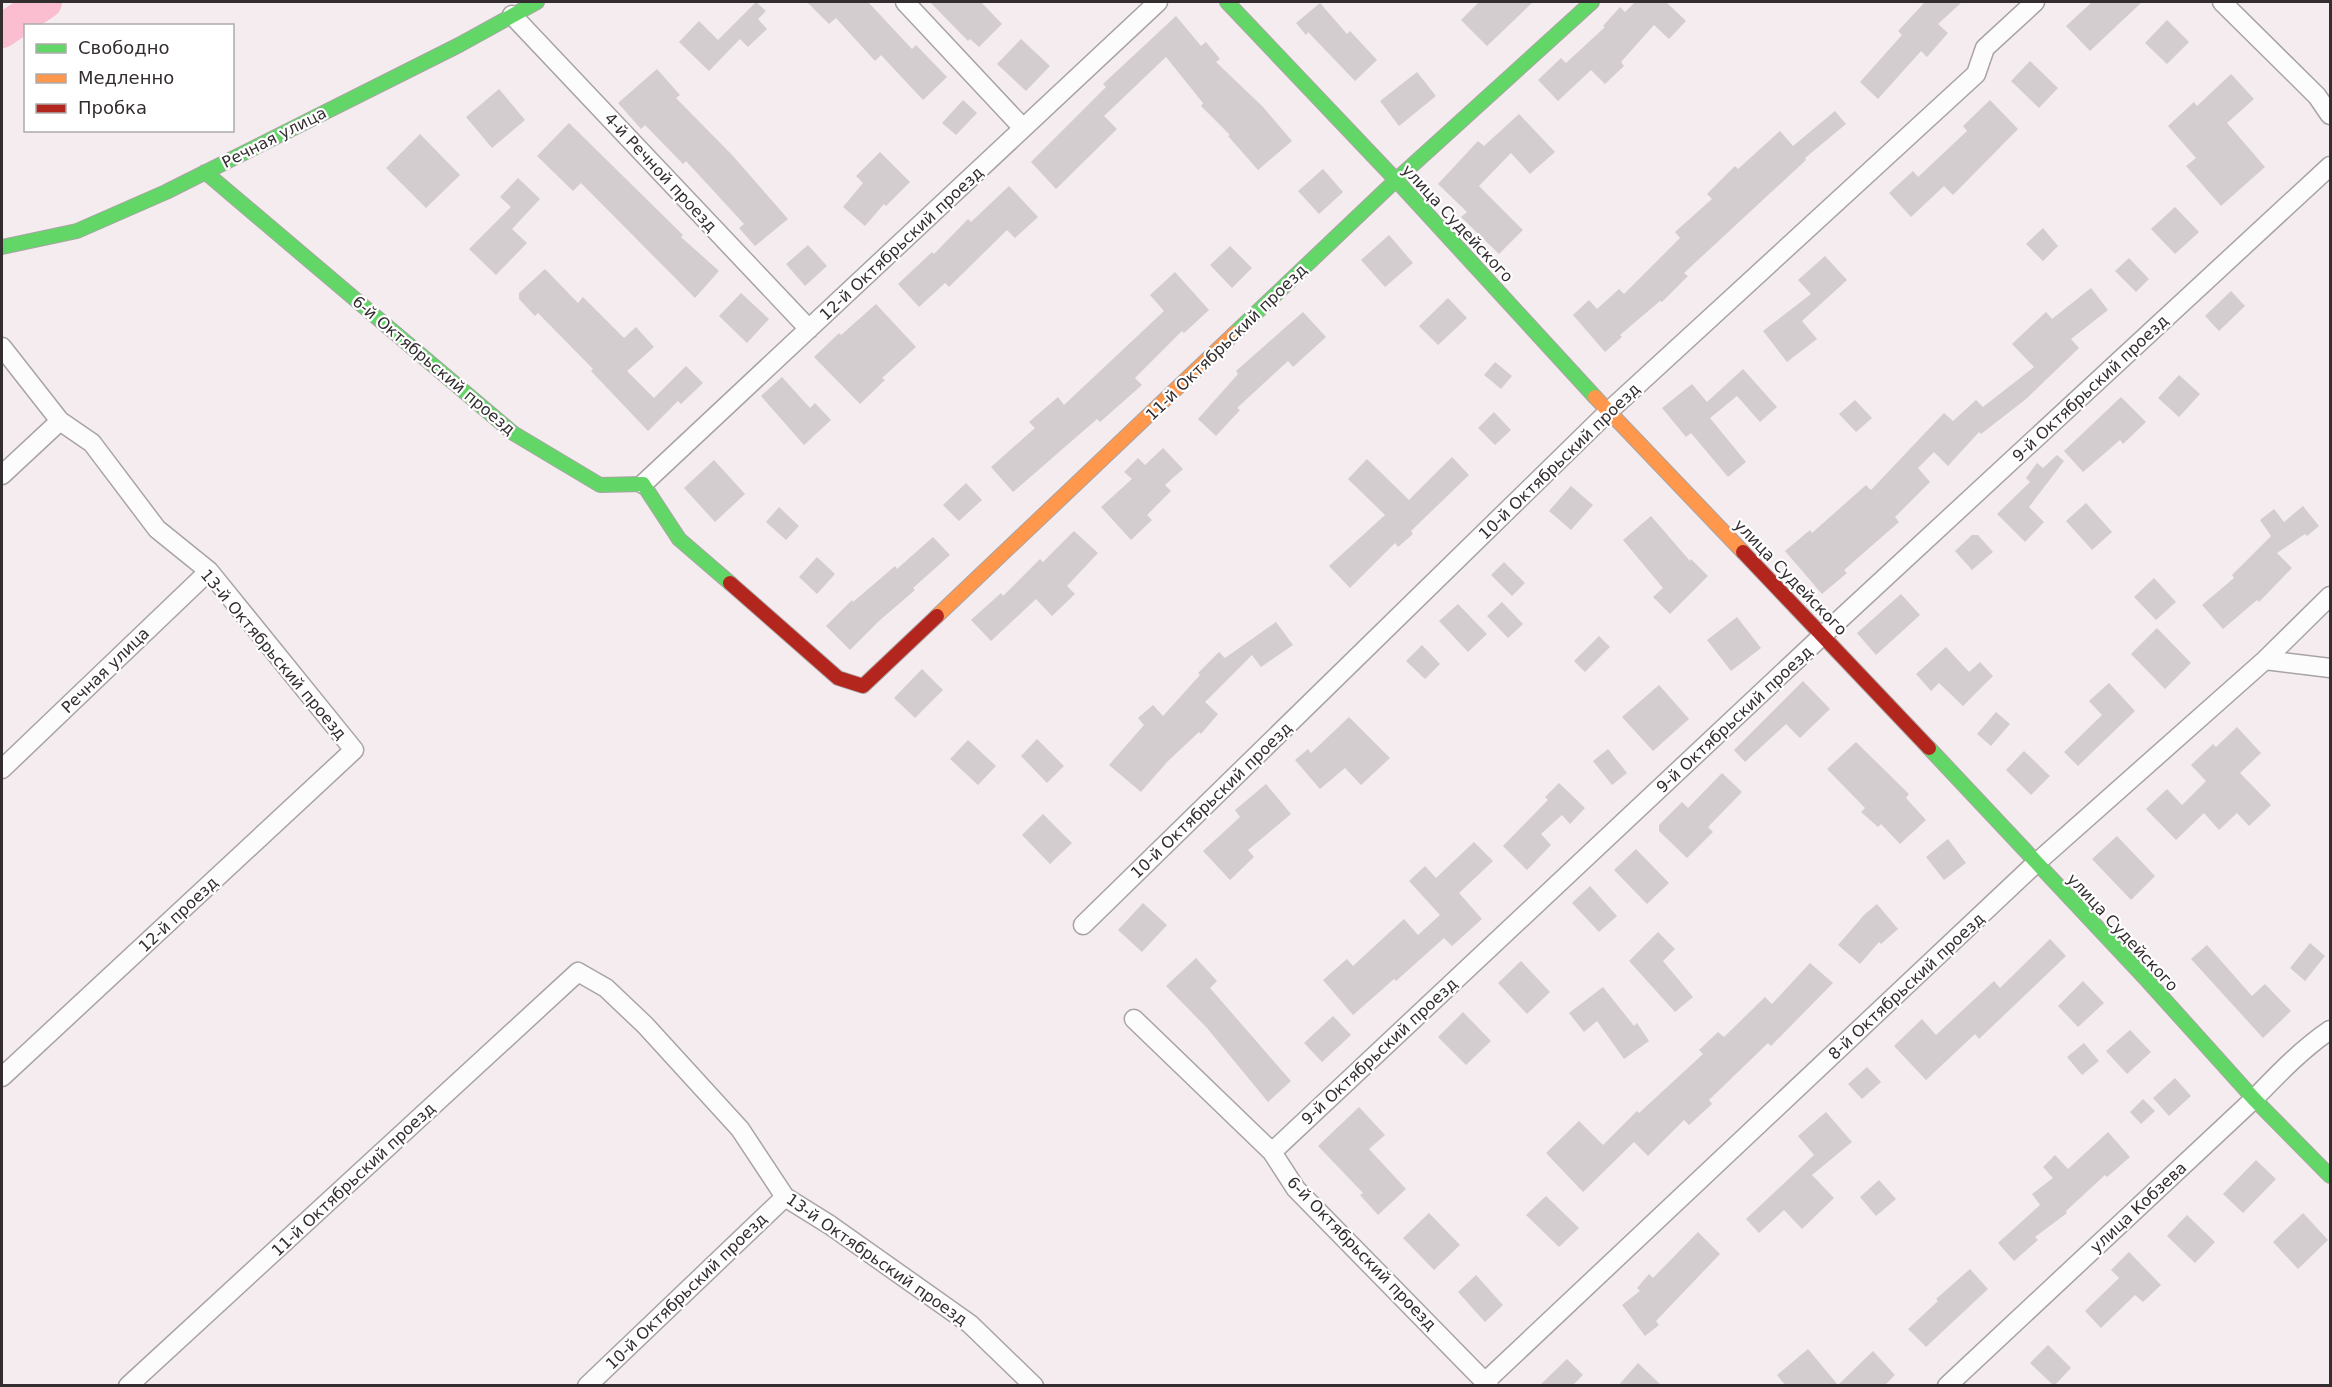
<svg xmlns="http://www.w3.org/2000/svg" width="2332" height="1387" viewBox="0 0 2332 1387" font-family="'DejaVu Sans',sans-serif">
<rect width="100%" height="100%" fill="#f4ecee"/>
<g fill="none" stroke-linecap="round" stroke-linejoin="round">
<path stroke="#fabed0" stroke-width="34" d="M2,31L45,2"/>
</g>
<path fill="#d3cdcf" d="M756,2L766,11L758,19L767,29L748,47L740,39L709,71L679,42L699,21L718,40Z
M807,2H868L912,49L916,45L947,77L923,100L881,55L875,61L836,18L829,24Z
M930,2H981L1002,24L979,47L970,39L968,41Z
M1479,2H1533L1487,46L1461,20Z
M1635,2H1666L1686,21L1669,39L1654,25L1621,62L1624,66L1605,84L1591,70L1558,101L1538,80L1561,58L1566,63L1605,27L1603,26L1620,7L1625,12Z
M1925,2H1962L1938,24L1948,33L1927,57L1921,51L1878,99L1860,82L1902,35L1898,31Z
M2092,2H2142L2090,51L2066,26Z
M1320,3L1347,34L1350,31L1377,60L1355,81L1308,32L1306,35L1296,23Z
M1176,16L1201,46L1206,42L1220,59L1216,62L1263,107L1292,141L1258,170L1228,136L1230,135L1201,106L1203,103L1166,57L1104,116L1117,129L1056,189L1031,162L1106,87L1103,84Z
M2167,20L2189,42L2167,64L2145,43Z
M1021,39L1050,66L1026,91L997,64Z
M2030,61L2058,88L2039,108L2011,81Z
M657,69L680,95L676,98L733,156L788,219L755,246L739,228L744,224L686,161L683,164L645,125L641,129L618,103Z
M1417,72L1436,96L1399,126L1380,101Z
M2231,74L2254,99L2227,123L2265,167L2221,206L2186,166L2196,158L2168,126L2194,102L2197,106Z
M499,89L525,120L492,148L466,117Z
M963,100L977,113L956,135L942,123Z
M1990,100L2018,129L1953,195L1944,186L1911,217L1889,193L1913,171L1918,177L1967,131L1963,126Z
M1835,111L1846,124L1805,158L1806,160L1684,273L1688,276L1662,302L1660,301L1620,335L1622,337L1605,352L1573,315L1589,300L1597,309L1619,289L1624,294L1680,238L1675,232L1712,199L1707,194L1735,166L1738,169L1780,131L1793,146Z
M1519,114L1555,152L1530,174L1511,153L1479,186L1523,230L1499,254L1461,217L1467,212L1438,184L1478,141L1484,146Z
M569,123L683,235L681,237L719,271L695,298L581,183L573,191L537,156Z
M420,134L460,175L426,208L386,168Z
M880,152L910,182L886,206L884,204L865,226L843,207L863,183L856,176Z
M1323,169L1343,192L1319,214L1298,191Z
M518,178L540,199L512,229L527,243L496,275L469,249L511,207L500,197Z
M1009,186L1038,217L1015,238L1007,230L949,287L945,283L919,307L898,284L932,252L934,254L968,219L971,222Z
M2175,207L2199,232L2175,254L2151,229Z
M2043,228L2058,246L2043,261L2026,244Z
M1389,235L1413,263L1385,287L1361,260Z
M808,245L827,266L805,286L786,264Z
M1230,246L1252,268L1232,288L1210,265Z
M1825,256L1847,280L1802,321L1817,339L1787,362L1763,331L1811,294L1798,280Z
M2129,258L2149,279L2136,292L2115,271Z
M545,269L578,303L583,297L624,338L636,327L654,347L627,371L654,398L686,366L703,383L681,404L678,401L648,431L591,371L593,369L538,313L535,316L519,299V293Z
M1175,272L1209,310L1184,333L1182,331L1135,378L1142,385L1100,422L1097,419L1013,492L991,467L1035,428L1029,422L1058,397L1064,405L1164,311L1150,295Z
M2091,288L2108,310L2071,339L2079,348L2026,399L1981,434L1979,432L1948,466L1934,452L1918,468L1930,482L1895,517L1899,522L1844,570L1847,573L1822,594L1785,551L1810,530L1812,533L1866,485L1871,490L1944,413L1953,421L1976,400L1983,407L2034,367L2012,344L2046,312L2052,319Z
M2231,291L2245,306L2219,331L2205,316Z
M741,293L769,319L747,343L719,316Z
M1448,298L1467,318L1438,345L1419,326Z
M876,304L916,347L882,378L885,380L860,404L814,357L839,333L841,335Z
M1303,312L1326,337L1293,367L1288,361L1237,408L1240,410L1216,436L1198,419L1238,374L1236,371Z
M1495,362L1512,376L1501,389L1484,375Z
M1743,369L1777,407L1760,422L1737,396L1710,418L1746,462L1728,477L1691,433L1686,437L1662,408L1692,384L1707,402Z
M2179,375L2200,394L2179,417L2158,398Z
M782,377L810,408L815,403L831,420L804,445L761,396Z
M2121,397L2146,422L2123,444L2120,440L2083,472L2064,451Z
M1855,400L1872,418L1856,432L1839,414Z
M1494,412L1511,430L1495,445L1478,428Z
M1163,448L1183,469L1165,485L1171,491L1147,515L1152,520L1131,540L1101,507L1132,479L1124,472L1138,458L1145,465Z
M2057,455L2064,461L2029,507L2044,522L2025,542L1997,514L2030,482L2026,478L2037,463L2043,468Z
M1452,457L1469,475L1411,531L1413,534L1398,547L1395,543L1350,588L1329,566L1385,515L1348,479L1367,459L1409,500Z
M714,460L745,494L715,522L684,488Z
M966,483L982,500L959,521L943,505Z
M1571,486L1593,505L1571,530L1549,511Z
M2086,503L2112,532L2092,550L2066,521Z
M2303,506L2319,526L2307,536L2305,534L2277,553L2292,568L2259,602L2257,600L2223,629L2202,605L2234,578L2232,575L2271,536L2260,520L2274,509L2284,522Z
M779,507L799,526L786,540L766,522Z
M1651,516L1690,561L1691,559L1708,576L1670,614L1653,597L1663,588L1623,540Z
M1074,531L1098,553L1067,586L1075,594L1052,616L1036,599L991,641L971,620L1001,593L1003,596L1040,559L1043,562Z
M1972,535H1978L1993,552L1972,570L1955,551Z
M933,537L950,555L913,588L915,590L879,621L850,650L826,626L852,600L853,602L895,566L897,569Z
M817,557L835,574L817,594L799,577Z
M1504,562L1525,583L1512,596L1491,575Z
M2154,578L2176,602L2156,620L2134,597Z
M1901,594L1920,615L1876,655L1857,633Z
M1502,602L1523,624L1508,638L1487,616Z
M1458,604L1487,634L1468,652L1439,621Z
M1737,617L1761,648L1731,671L1707,640Z
M1276,622L1293,645L1261,667L1252,655L1205,702L1218,714L1201,734L1199,732L1168,761L1141,792L1109,765L1144,725L1138,718L1153,705L1163,716L1200,675L1198,673L1219,652L1225,658Z
M2157,628L2191,663L2165,689L2131,654Z
M1599,636L1610,647L1585,672L1574,661Z
M1422,645L1440,664L1425,679L1406,661Z
M1946,647L1969,672L1980,662L1993,676L1963,706L1939,683L1931,691L1916,674Z
M922,669L943,690L915,718L894,698Z
M1803,681L1830,709L1800,738L1786,724L1745,762L1734,750Z
M2109,683L2135,711L2078,766L2064,752L2102,715L2089,701Z
M1659,685L1689,719L1653,751L1622,717Z
M1996,712L2010,724L1991,746L1977,734Z
M1349,717L1390,758L1361,785L1345,768L1320,789L1295,760L1308,749L1311,753Z
M2237,727L2261,753L2240,773L2271,805L2249,826L2237,813L2219,830L2204,813L2176,840L2146,809L2167,789L2182,805L2206,781L2191,765L2213,744L2216,747Z
M1037,739L1064,766L1047,783L1021,756Z
M968,740L996,766L978,785L950,759Z
M1856,742L1909,794L1906,798L1926,820L1900,844L1881,824L1878,827L1861,812L1865,808L1827,769Z
M1608,749L1627,773L1612,785L1593,761Z
M2024,751L2050,776L2031,795L2006,770Z
M1722,773L1742,792L1708,827L1713,832L1687,858L1659,831V825L1682,802L1688,808Z
M1559,783L1585,808L1570,824L1562,815L1541,834L1551,845L1527,870L1503,846L1548,800L1545,797Z
M1266,784L1291,814L1248,850L1254,857L1230,880L1203,851L1240,817L1235,810Z
M1043,814L1072,843L1050,864L1022,835Z
M2117,836L2155,876L2131,900L2092,859Z
M1948,839L1966,863L1944,880L1926,857Z
M1474,842L1493,861L1459,893L1482,919L1452,946L1444,938L1396,981L1394,979L1353,1015L1323,980L1347,959L1353,966L1404,919L1418,935L1440,915L1409,881L1425,866L1436,878Z
M1636,849L1669,883L1647,904L1614,870Z
M1590,886L1617,916L1599,932L1572,903Z
M1143,903L1167,925L1142,952L1118,930Z
M1877,904L1898,929L1881,944L1879,942L1860,964L1838,945L1864,915Z
M1658,932L1675,949L1663,961L1693,997L1675,1012L1629,961Z
M2050,939L2066,956L1979,1039L1975,1034L1926,1080L1894,1046L1922,1019L1936,1035L1994,981L2000,988Z
M2310,943L2325,956L2305,981L2290,968Z
M2207,945L2252,996L2265,984L2291,1011L2263,1038L2191,959Z
M1196,958L1217,981L1210,988L1291,1081L1268,1102L1207,1028L1166,986Z
M1521,961L1550,992L1527,1014L1498,983Z
M1810,963L1833,983L1771,1046L1768,1043L1709,1100L1712,1104L1689,1125L1684,1120L1648,1156L1634,1142L1583,1192L1546,1153L1579,1121L1603,1145L1637,1111L1639,1113L1703,1054L1699,1050L1718,1032L1724,1037L1765,997L1772,1004Z
M2083,981L2104,1003L2078,1027L2058,1006Z
M1603,987L1634,1026L1637,1023L1649,1041L1624,1059L1597,1021L1584,1032L1569,1013Z
M1463,1012L1491,1041L1466,1065L1438,1037Z
M1333,1016L1351,1035L1322,1062L1304,1043Z
M2130,1030L2151,1052L2127,1074L2106,1051Z
M2084,1043L2099,1061L2082,1075L2067,1057Z
M1867,1067L1881,1082L1862,1099L1848,1084Z
M2175,1078L2191,1096L2169,1116L2153,1098Z
M2143,1099L2155,1111L2141,1124L2130,1112Z
M1359,1107L1385,1135L1369,1149L1406,1189L1378,1215L1360,1195L1363,1193L1318,1146Z
M1826,1112L1852,1142L1812,1175L1834,1198L1802,1229L1784,1210L1759,1233L1746,1219L1814,1155L1798,1136Z
M2108,1132L2130,1157L2107,1177L2105,1175L2066,1211L2067,1213L2035,1237L2038,1240L2014,1261L1998,1243L2040,1205L2032,1194L2053,1178L2043,1167L2055,1155L2068,1169Z
M2256,1160L2276,1179L2243,1213L2223,1194Z
M1879,1180L1896,1199L1876,1216L1860,1197Z
M1546,1196L1579,1228L1559,1247L1526,1215Z
M1429,1213L1460,1245L1434,1270L1403,1238Z
M2303,1213L2328,1240L2298,1269L2273,1242Z
M2187,1215L2215,1242L2195,1263L2167,1236Z
M1698,1232L1720,1254L1656,1321L1659,1325L1645,1336L1622,1305L1640,1291L1637,1288L1649,1274L1653,1278Z
M2129,1252L2161,1285L2143,1302L2135,1295L2101,1328L2085,1311L2119,1278L2111,1270Z
M1970,1269L1988,1289L1926,1347L1908,1329L1938,1301L1936,1299Z
M1476,1275L1503,1305L1485,1322L1458,1292Z
M2048,1345L2071,1368L2054,1386L2030,1363Z
M1808,1349L1838,1385L1873,1351L1895,1375L1884,1386H1786L1777,1375Z
M1567,1359L1583,1375L1572,1386H1539Z
M1638,1363L1662,1386H1618Z"/>
<g fill="none" stroke-linecap="round" stroke-linejoin="round">
<g stroke="#a9a3a4" stroke-width="21">
<path id="street" d="M905,2L1023,128
M2222,2L2317,96L2330,115
M512,15L809,329
M2,347L60,421L92,443L157,529L209,571L354,750L2,1077
M2,475L60,421
M643,484L1158,2
M2265,660L2330,668
M2,769L209,571
M1083,925L1609,411L1976,74L1985,48L2035,2
M1134,1019L1272,1152L1296,1189L1489,1386
M1272,1152L1823,635L2330,166
M1486,1381L2035,864L2265,660L2330,596
M128,1386L578,972L606,988L645,1025L740,1129L785,1197L830,1225L970,1324L1034,1386
M587,1386L785,1197
M1947,1386L2254,1099C2278,1074 2302,1049 2330,1030"/>
</g>
<g stroke="#a9a3a4" stroke-width="16">
<path id="fast" d="M1227,2L1396,180L1595,397
M205,172L513,433L600,485L643,484L679,539L730,583
M2,247L77,231L166,192L459,45L537,2
M1235,333L1396,180L1592,2
M1929,748L2145,978L2254,1099L2330,1176"/>
</g>
<g stroke="#a9a3a4" stroke-width="16">
<path id="slow" d="M1595,397L1743,552
M937,616L1235,333"/>
</g>
<g stroke="#a9a3a4" stroke-width="16">
<path id="jam" d="M1743,552L1929,748
M730,583L838,678L863,686L937,616"/>
</g>
<use href="#street" stroke="#fdfcfc" stroke-width="18"/>
<use href="#fast" stroke="#63d668" stroke-width="14"/>
<use href="#slow" stroke="#ff974d" stroke-width="14"/>
<use href="#jam" stroke="#b3261e" stroke-width="14"/>
</g>
<g text-anchor="middle" stroke-width="4.5" stroke-linejoin="round" paint-order="stroke">
<g font-size="16" fill="#332d2f" stroke="#fff">
<text transform="translate(274 137) rotate(-27)" y="6">Речная улица</text>
<text transform="translate(661 172) rotate(47)" y="6">4-й Речной проезд</text>
<text transform="translate(1458 223) rotate(47)" y="6">улица Судейского</text>
<text transform="translate(901 243) rotate(-43)" y="6">12-й Октябрьский проезд</text>
<text transform="translate(1226 342) rotate(-44)" y="6">11-й Октябрьский проезд</text>
<text transform="translate(434 365) rotate(40)" y="6">6-й Октябрьский проезд</text>
<text transform="translate(2090 388) rotate(-43)" y="6">9-й Октябрьский проезд</text>
<text transform="translate(1559 461) rotate(-44)" y="6">10-й Октябрьский проезд</text>
<text transform="translate(1791 577) rotate(46)" y="6">улица Судейского</text>
<text transform="translate(274 654) rotate(50)" y="6">13-й Октябрьский проезд</text>
<text transform="translate(105 670) rotate(-44)" y="6">Речная улица</text>
<text transform="translate(1734 719) rotate(-43)" y="6">9-й Октябрьский проезд</text>
<text transform="translate(1211 800) rotate(-44)" y="6">10-й Октябрьский проезд</text>
<text transform="translate(178 914) rotate(-43)" y="6">12-й проезд</text>
<text transform="translate(2123 932) rotate(47)" y="6">улица Судейского</text>
<text transform="translate(1906 986) rotate(-43)" y="6">8-й Октябрьский проезд</text>
<text transform="translate(1379 1051) rotate(-43)" y="6">9-й Октябрьский проезд</text>
<text transform="translate(353 1179) rotate(-43)" y="6">11-й Октябрьский проезд</text>
<text transform="translate(2138 1207) rotate(-43)" y="6">улица Кобзева</text>
<text transform="translate(1362 1253) rotate(46)" y="6">6-й Октябрьский проезд</text>
<text transform="translate(877 1259) rotate(35)" y="6">13-й Октябрьский проезд</text>
<text transform="translate(686 1291) rotate(-44)" y="6">10-й Октябрьский проезд</text>
</g>
</g>
<rect width="2332" height="1387" fill="none" stroke="#332d2f" stroke-width="6"/>
<rect x="24" y="24" width="210" height="108" fill="#ffffff" stroke="#adabac" stroke-width="1.5"/>
<rect x="36" y="44" width="30" height="9" fill="#63d668" stroke="#adabac" stroke-width="1.5"/>
<text x="78" y="54" font-size="18" fill="#332d2f">Свободно</text>
<rect x="36" y="74" width="30" height="9" fill="#ff974d" stroke="#adabac" stroke-width="1.5"/>
<text x="78" y="84" font-size="18" fill="#332d2f">Медленно</text>
<rect x="36" y="104" width="30" height="9" fill="#b3261e" stroke="#adabac" stroke-width="1.5"/>
<text x="78" y="114" font-size="18" fill="#332d2f">Пробка</text>
</svg>
